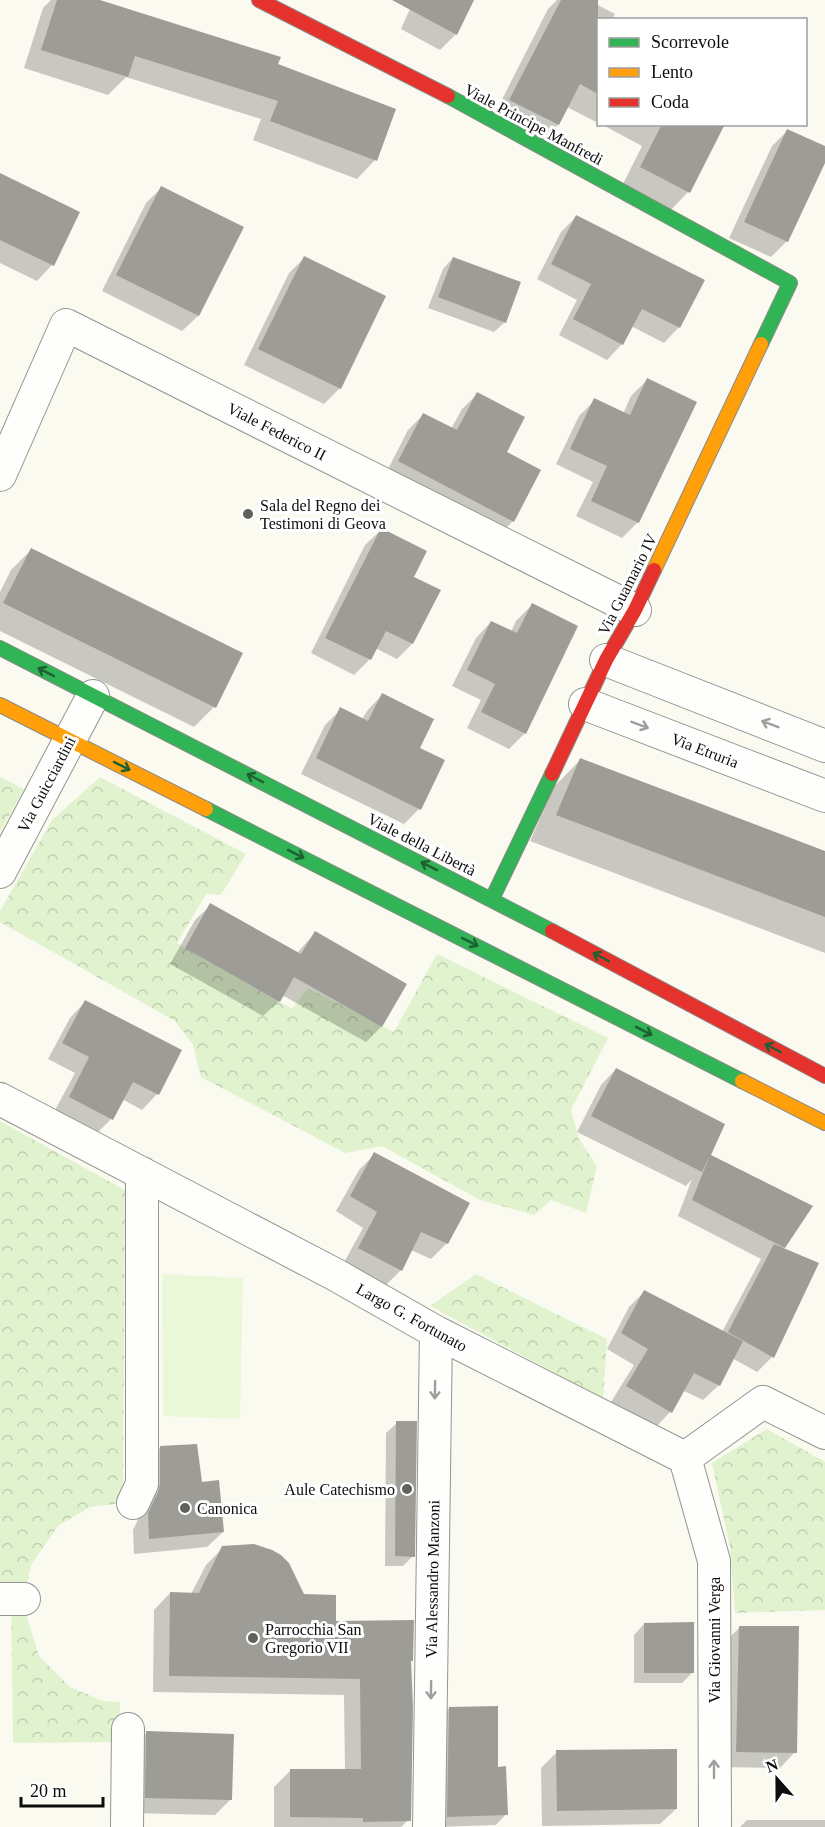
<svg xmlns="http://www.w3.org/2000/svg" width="825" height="1827" viewBox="0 0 825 1827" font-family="Georgia,serif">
<defs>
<pattern id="park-crowns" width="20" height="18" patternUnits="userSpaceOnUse" patternTransform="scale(1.5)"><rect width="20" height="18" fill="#e0f3ce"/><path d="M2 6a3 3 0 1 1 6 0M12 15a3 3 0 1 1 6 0" fill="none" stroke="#bfcfb0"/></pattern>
</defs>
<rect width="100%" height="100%" fill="#fbfaf1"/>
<path fill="url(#park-crowns)" d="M0,777L24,789L0,832Z
M100,777L246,854L221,895L206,894L177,943L292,1009L308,988L394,1032L437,954L608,1038L571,1110L579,1139L597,1166L586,1213L551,1200L534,1215L480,1200L382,1146L345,1153L201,1077L193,1045L175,1021L0,922V911L52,820Z
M0,1121L125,1190L123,1503L90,1507L58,1526L31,1565L24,1599L25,1611L39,1656L70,1687L103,1701L120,1702L119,1742L13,1743L11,1591L0,1590Z
M476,1274L607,1339L603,1399L430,1306Z
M767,1429L825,1462V1610L735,1613L730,1547L712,1463Z"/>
<path fill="#ebf7d9" d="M162,1274L243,1278L240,1419L163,1416Z"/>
<path fill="#0003" d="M51,0H95L276,65L375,160L357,179L253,140L261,119L126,77L108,95L24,68L43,8Z
M414,0H472L456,34L440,50L401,29Z
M557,0H588L615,14L612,20H598V123L567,107L558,125L538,144L491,121L548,9Z
M601,124H723L688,192L669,212L621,188L642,146Z
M787,131L825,148V159L787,241L771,257L729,238L772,146Z
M0,175L52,265L37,281L0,263Z
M161,188L242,228L198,316L182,331L102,291L146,203Z
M576,217L679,327L664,343L631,326L622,344L607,360L559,335L577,300L537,279L561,232Z
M304,258L384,297L340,388L324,404L244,365L289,273Z
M453,258L505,322L494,332L428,308L443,269Z
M647,380L638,522L622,538L576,516L593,482L556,464L579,416L595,400L623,414L631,396Z
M477,394L505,453L513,521L498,536L384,477L408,430L424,414L451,429L462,409Z
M381,530L412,578V644L397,659L375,648L369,660L354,675L311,653L365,545Z
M31,550L241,654L214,707L194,727L0,631V592L11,570Z
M532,605L525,733L509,749L467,728L481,700L452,686L476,638L491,622L511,632L516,621Z
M382,695L418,748L419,809L404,824L301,774L325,725L341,709L362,719L367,711Z
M580,760L825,853V953L530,841L554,787Z
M211,905L297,953L315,933L381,1027L366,1042L282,995L279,1001L263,1016L170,964L195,920Z
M85,1002L180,1051L157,1094L142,1110L122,1099L111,1119L96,1134L54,1112L75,1073L48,1059L70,1018Z
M616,1069L709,1155L811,1207L783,1249L772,1357L757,1372L732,1358L719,1385L703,1400L682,1390L670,1412L655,1428L611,1402L634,1365L607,1349L629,1307L644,1292L722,1332L761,1259L678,1216L692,1179L686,1186L577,1132L601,1085Z
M375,1154L468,1204L447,1243L431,1259L411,1250L401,1270L385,1286L343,1264L363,1228L336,1211L359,1170Z
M397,1423L413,1556L403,1566H385L386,1433Z
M161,1447L200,1483L223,1532L207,1547L134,1554L133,1530L143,1509L145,1463Z
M223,1548L303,1596L335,1623L412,1660L410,1663V1818L401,1827H274V1787L290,1771H345L344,1695L153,1692L154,1610L170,1593L191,1594L206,1565Z
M644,1624L693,1672L682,1683H634V1635Z
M740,1627L795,1752L780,1768L721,1767L724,1643Z
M449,1708L506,1814L496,1825L437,1827L439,1719Z
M147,1733L231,1799L215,1815L130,1813L131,1748Z
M557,1752L676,1809L660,1824L542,1826L541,1768Z
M747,1820H825V1827H740Z"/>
<path fill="#9e9c97" d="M57,0H100L281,57L278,64L396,109L377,161L270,121L278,101L135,56L128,77L41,50Z
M392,0H474L457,35Z
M561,0H598V94L580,84L559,125L509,100Z
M662,124H725L690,193L640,167Z
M787,129L825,146V163L788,242L744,222Z
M0,173L80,212L54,266L0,240Z
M161,186L244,227L199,316L116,275Z
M576,215L705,280L680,328L642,309L623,345L573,319L591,284L551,264Z
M304,256L386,296L341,389L258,349Z
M453,257L521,282L506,323L438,297Z
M647,378L697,402L639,523L591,501L607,466L570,449L594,398L630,415Z
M477,392L525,417L507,452L541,470L514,522L398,461L423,413L457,430Z
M381,528L427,551L414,577L441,590L413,644L386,631L371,660L325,638Z
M31,548L243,653L216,708L3,603Z
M532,603L578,626L526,734L481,712L495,684L467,670L491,621L517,633Z
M382,693L434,719L420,748L445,760L421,810L316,758L340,707L368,721Z
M580,758L825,851V917L556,815Z
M210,903L301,954L315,931L407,984L382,1027L294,977L280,1002L185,948Z
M85,1000L182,1050L159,1095L133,1082L113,1120L69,1097L89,1057L62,1043Z
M616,1068L725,1124L711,1155L813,1206L785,1248L692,1200L710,1155L702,1172L591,1116Z
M374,1152L470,1203L448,1244L421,1232L402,1271L358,1248L377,1212L350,1196Z
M774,1244L819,1263L774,1358L728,1332Z
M644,1290L743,1341L720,1386L694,1373L672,1413L626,1386L648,1349L621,1333Z
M396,1421H417L415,1557L395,1556Z
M197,1444L202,1482L219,1480L224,1532L149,1539L148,1513L158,1492L160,1484V1446Z
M254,1544L272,1550L281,1555L289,1563L304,1594L336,1595V1621L414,1620L413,1661H411L413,1707L411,1821L363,1822V1818L290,1817V1769H361L360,1679L169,1676L170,1592L199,1593L222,1546Z
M694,1622V1673H644V1623Z
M739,1626H799L797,1753L736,1752Z
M498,1706V1767L506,1766L508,1815L447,1817L449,1707Z
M146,1731L234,1734L232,1800L145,1798Z
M677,1749V1809L557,1811L556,1750Z"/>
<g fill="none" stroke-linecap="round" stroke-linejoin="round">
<g stroke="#949490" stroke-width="34">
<path id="street" d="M0,475L66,325L635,610
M606,660L825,746
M585,704L825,796
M0,872L93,696
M0,1099L336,1275L436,1332L685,1458
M685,1458L714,1561L715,1827
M685,1458L763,1402L825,1433
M133,1503L142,1484V1173
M0,1599H24
M127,1827L128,1729
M429,1827L436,1332"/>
</g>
<g stroke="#8b8a86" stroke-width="16">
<path id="fast" d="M448,96L790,283L761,344
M0,648L552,931
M206,809L742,1081
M492,899L552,774"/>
</g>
<g stroke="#8b8a86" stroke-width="16">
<path id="slow" d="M654,570L761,344
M0,705L206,809
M742,1081L825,1123"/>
</g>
<g stroke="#8b8a86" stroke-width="16">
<path id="jam" d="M259,0L448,96
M552,774L606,660L635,610L654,570
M552,931L825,1076"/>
</g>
<use href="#street" stroke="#fefefd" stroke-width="32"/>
<use href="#fast" stroke="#30b455" stroke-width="14"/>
<use href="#slow" stroke="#ff9f0a" stroke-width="14"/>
<use href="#jam" stroke="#e5322d" stroke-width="14"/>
</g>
<defs><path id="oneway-shaft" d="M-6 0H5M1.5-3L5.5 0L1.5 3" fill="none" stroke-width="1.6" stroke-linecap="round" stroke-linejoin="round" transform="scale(1.5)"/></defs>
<g stroke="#1e6031">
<use href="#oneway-shaft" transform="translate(46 672) rotate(-153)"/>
<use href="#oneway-shaft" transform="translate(122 766) rotate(27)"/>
<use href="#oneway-shaft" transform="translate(255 778) rotate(-153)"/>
<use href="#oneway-shaft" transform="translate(296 854) rotate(27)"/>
<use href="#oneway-shaft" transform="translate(429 866) rotate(-153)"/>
<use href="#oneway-shaft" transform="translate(470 942) rotate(27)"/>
<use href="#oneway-shaft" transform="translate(601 957) rotate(-152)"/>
<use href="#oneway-shaft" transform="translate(644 1031) rotate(27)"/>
<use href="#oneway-shaft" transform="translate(773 1048) rotate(-152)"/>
</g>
<g stroke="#9e9e9d">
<use href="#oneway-shaft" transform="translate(770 724) rotate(-159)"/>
<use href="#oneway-shaft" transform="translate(640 725) rotate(21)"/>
<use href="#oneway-shaft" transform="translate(435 1390) rotate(91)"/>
<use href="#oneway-shaft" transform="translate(431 1690) rotate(91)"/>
<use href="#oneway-shaft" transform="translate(714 1769) rotate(-90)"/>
</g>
<g fill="#60605d" stroke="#fff" stroke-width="2">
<circle cx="248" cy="514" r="6"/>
<circle cx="407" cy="1489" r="6"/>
<circle cx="185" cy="1508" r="6"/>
<circle cx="253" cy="1638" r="6"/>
</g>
<g text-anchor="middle" stroke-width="6" stroke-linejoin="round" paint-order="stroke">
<g font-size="16" fill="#0d0d0d" stroke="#fff">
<text transform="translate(534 124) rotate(28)" y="6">Viale Principe Manfredi</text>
<text transform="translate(277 431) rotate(27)" y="6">Viale Federico II</text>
<text transform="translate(627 584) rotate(-63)" y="6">Via Guamario IV</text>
<text transform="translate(705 750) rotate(21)" y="6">Via Etruria</text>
<text transform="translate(46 784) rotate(-62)" y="6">Via Guicciardini</text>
<text transform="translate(422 844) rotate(27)" y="6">Viale della Libertà</text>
<text transform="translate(412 1317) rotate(29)" y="6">Largo G. Fortunato</text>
<text transform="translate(432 1579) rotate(-89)" y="6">Via Alessandro Manzoni</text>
<text transform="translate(714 1640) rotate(-90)" y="6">Via Giovanni Verga</text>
</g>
<g font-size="16" fill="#0d0d0d" stroke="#fff" text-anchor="start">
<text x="260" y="511">Sala del Regno dei<tspan x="260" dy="18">Testimoni di Geova</tspan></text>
<text x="395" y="1495" text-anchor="end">Aule Catechismo</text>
<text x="197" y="1514">Canonica</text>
<text x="265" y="1635">Parrocchia San<tspan x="265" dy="18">Gregorio VII</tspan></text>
</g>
</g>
<rect x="597" y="18" width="210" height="108" fill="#ffffff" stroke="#9e9e9e" stroke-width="1.5"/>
<rect x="609" y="38" width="30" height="9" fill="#30b455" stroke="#9e9e9e" stroke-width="1.5"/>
<text x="651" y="48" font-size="18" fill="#0d0d0d">Scorrevole</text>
<rect x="609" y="68" width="30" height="9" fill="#ff9f0a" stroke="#9e9e9e" stroke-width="1.5"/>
<text x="651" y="78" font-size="18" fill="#0d0d0d">Lento</text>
<rect x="609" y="98" width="30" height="9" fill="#e5322d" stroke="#9e9e9e" stroke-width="1.5"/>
<text x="651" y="108" font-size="18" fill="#0d0d0d">Coda</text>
<g transform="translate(777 1779) rotate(339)" stroke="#ffffff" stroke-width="4.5" paint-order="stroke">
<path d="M0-4.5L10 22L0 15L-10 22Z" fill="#0d0d0d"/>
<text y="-9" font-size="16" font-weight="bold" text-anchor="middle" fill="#0d0d0d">N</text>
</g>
<path d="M21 1797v9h82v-9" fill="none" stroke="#0d0d0d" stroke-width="3"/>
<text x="30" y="1797" font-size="18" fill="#0d0d0d" stroke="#ffffff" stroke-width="4.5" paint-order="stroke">20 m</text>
</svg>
